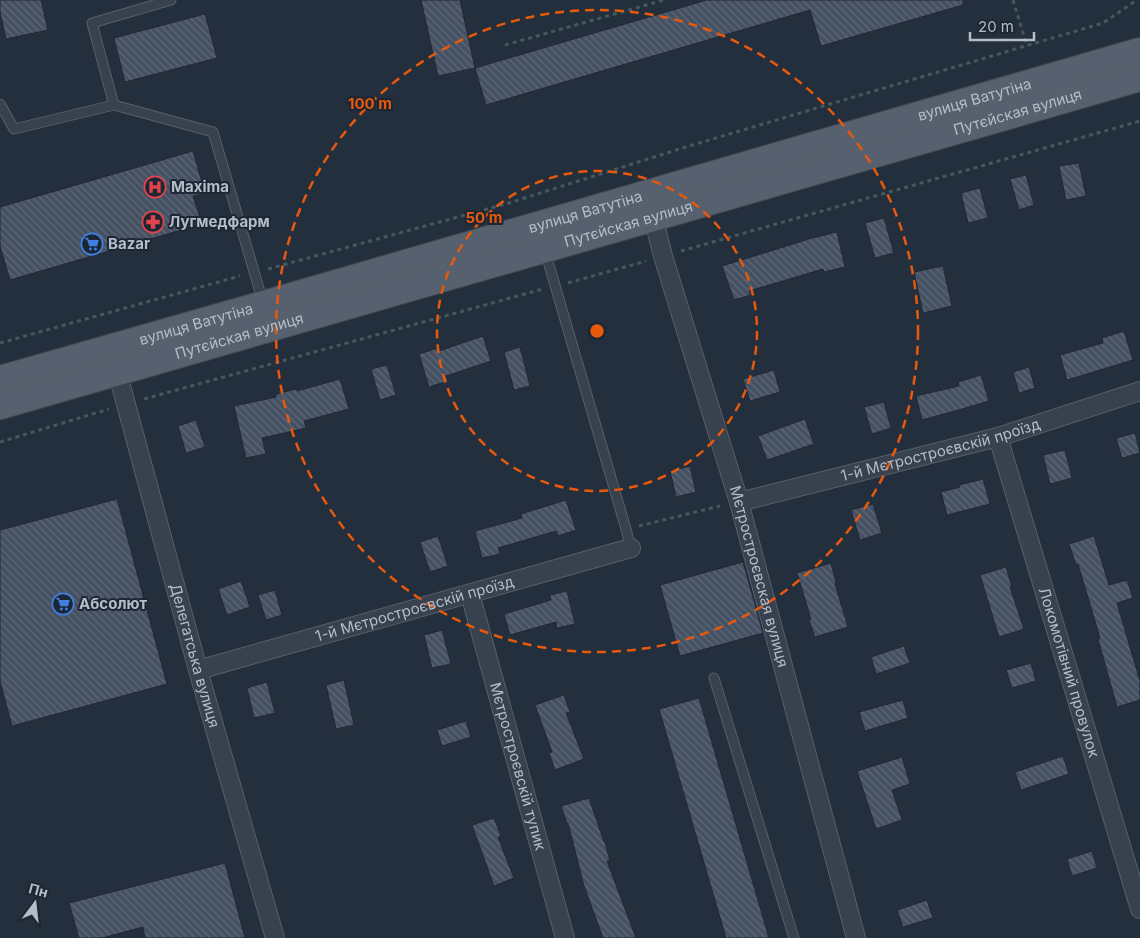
<svg xmlns="http://www.w3.org/2000/svg" width="1140" height="938" viewBox="0 0 1140 938" font-family="Inter,sans-serif">
<defs>
<pattern id="building-back-hatch" width="6" height="6" patternUnits="userSpaceOnUse" patternTransform="scale(1.25)"><rect width="6" height="6" fill="#455162"/><path d="M-1 5l2 2M0 0l6 6M5-1l2 2" fill="none" stroke="#5d6877"/></pattern>
</defs>
<rect width="100%" height="100%" fill="#242f3e"/>
<path fill="url(#building-back-hatch)" stroke="#1f2835" d="M0,0H41L48,30L6,39L0,12Z
M421,0H460L475,68L438,76Z
M707,0H963V5L821,46L810,10L486,105L475,68Z
M205,14L217,58L125,82L114,38Z
M193,151L205,193L193,196L202,224L10,280L0,246V207Z
M1079,163L1086,196L1066,200L1059,166Z
M1026,175L1034,205L1019,210L1010,179Z
M980,188L988,218L968,223L961,193Z
M884,218L894,253L875,258L865,223Z
M837,232L845,267L824,272L823,269L749,291L751,295L734,300L722,266L809,239Z
M943,266L952,306L923,313L914,272Z
M1124,331L1133,360L1067,380L1060,355L1103,343L1102,338Z
M483,336L491,361L446,376L448,381L429,387L419,354L438,348L439,351Z
M520,347L530,386L514,390L504,352Z
M387,365L396,395L380,400L371,369Z
M1029,367L1035,388L1019,393L1013,372Z
M774,370L780,392L750,401L743,379Z
M981,375L989,401L962,409L922,420L916,396L959,386L958,382Z
M340,379L349,409L304,421L306,428L262,438L266,454L246,458L234,406L276,397V394L296,389L297,391Z
M884,402L891,428L872,434L864,407Z
M805,419L814,444L767,460L758,436Z
M196,420L205,447L186,453L178,426Z
M1135,433L1140,453L1122,458L1116,438Z
M1065,450L1072,478L1050,484L1043,455Z
M690,466L696,492L676,497L670,471Z
M983,479L990,504L947,515L941,492L960,487L959,485Z
M117,499L167,684L12,726L0,681V530Z
M566,500L576,530L558,536L556,531L498,548L500,554L482,558L475,531L522,518L521,514Z
M873,504L882,533L860,540L851,510Z
M438,536L448,566L430,572L420,542Z
M1094,536L1109,585L1127,580L1133,598L1117,603L1140,681V700L1117,707L1098,639L1100,638L1078,564L1076,565L1069,544Z
M743,562L763,633L680,656L660,585Z
M831,563L836,583L835,584L848,627L815,637L809,620L811,619L797,573Z
M1006,567L1012,587H1010L1024,629L999,637L980,575Z
M241,581L250,607L227,615L218,589Z
M275,590L282,615L266,620L258,595Z
M567,591L575,624L557,628L556,622L510,635L504,614L551,600L550,595Z
M442,630L451,664L432,668L424,635Z
M904,646L910,663L876,674L871,657Z
M1031,663L1036,681L1012,688L1006,670Z
M344,680L354,725L336,729L326,685Z
M267,682L275,713L254,718L247,688Z
M564,695L570,712L566,713L584,759L555,770L549,753L552,752L535,705Z
M699,698L769,938H726L659,709Z
M903,700L908,718L865,731L859,712Z
M466,721L471,737L442,746L437,730Z
M1063,756L1069,774L1021,790L1015,772Z
M902,757L910,784L892,790L902,820L876,829L857,771Z
M589,798L604,842H605L610,861H607L636,938H603L584,886L568,823H567L561,806Z
M494,818L501,836L498,837L514,878L494,886L472,825Z
M1092,851L1097,868L1072,876L1067,859Z
M225,863L245,938H145L143,927L102,938H79L69,903Z
M927,900L933,918L903,927L897,910Z"/>
<g fill="none" stroke-linecap="round" stroke-linejoin="round">
<g stroke="#565f6c" stroke-width="11">
<path id="service" d="M171,0L92,23L114,105L213,132L263,302
M0,104L14,129L114,105
M545,251L626,529L631,548
M714,678L794,938"/>
</g>
<g stroke="#565f6c" stroke-width="20">
<g id="minor">
<path id="s1" d="M653,217L663,256L739,502L856,938"/>
<path id="s2" d="M117,371L198,670L275,938"/>
<path id="s3" d="M998,437L1140,909"/>
<path id="s4" d="M739,502L998,437L1140,391"/>
<path id="s5" d="M470,594L565,938"/>
<path id="s6" d="M198,670L631,548"/>
</g>
</g>
<g stroke="#414a57" stroke-width="30">
<g id="primary">
<path id="s7" d="M0,380L257,307L1140,52"/>
<path id="s8" d="M0,405L1140,77"/>
</g>
</g>
<path stroke="#44595c" stroke-width="3" stroke-dasharray="4 4" stroke-linecap="butt" d="M1013,0L1027,46
M505,45L664,0
M681,251L1140,121
M268,269L509,203L689,146L1103,23L1137,0
M568,283L646,261
M0,343L240,276
M144,399L543,289
M0,442L109,409
M639,526L720,506"/>
<use href="#service" stroke="#38414e" stroke-width="9"/>
<use href="#minor" stroke="#38414e" stroke-width="18"/>
<use href="#primary" stroke="#56606e" stroke-width="28"/>
</g>
<g fill="none" stroke="#e8590c" stroke-width="2.5" stroke-dasharray="9 6">
<circle cx="597" cy="331" r="160"/>
<circle cx="597" cy="331" r="321"/>
</g>
<defs>
<g id="hospital-ring" transform="scale(1.125)"><circle r="9.5" fill="#1d2633" stroke="#e0444e" stroke-width="1.5"/><path d="M-5-5h3v3.5h4V-5h3V5h-3V1.5h-4V5h-3Z" fill="#e0444e"/></g>
<g id="pharmacy-ring" transform="scale(1.125)"><circle r="9.5" fill="#1d2633" stroke="#e0444e" stroke-width="1.5"/><path d="M-2-6h4v4h4v4h-4v4h-4v-4h-4v-4h4Z" fill="#e0444e"/></g>
<g id="supermarket-ring" transform="scale(1.125)"><circle r="9.5" fill="#1d2633" stroke="#3f7fe0" stroke-width="1.5"/><path d="M-6-5.5h2.5l.6 2H6L4.5 2H-2.5L-4.4-4H-6ZM-1.5 3.2a1.3 1.3 0 1 0 .1 0ZM3 3.2a1.3 1.3 0 1 0 .1 0Z" fill="#3f7fe0"/></g>
</defs>
<g fill-rule="evenodd">
<use href="#hospital-ring" x="155" y="187"/>
<use href="#pharmacy-ring" x="153" y="222"/>
<use href="#supermarket-ring" x="92" y="244"/>
<use href="#supermarket-ring" x="63" y="604"/>
</g>
<g text-anchor="middle" stroke-width="4" stroke-linejoin="round" paint-order="stroke">
<g font-size="15" fill="#b4bcc9" stroke="#1d2633">
<text dy="5" stroke="none"><textPath href="#s7" startOffset="1014">вулиця Ватутіна</textPath></text>
<text dy="5" stroke="none"><textPath href="#s8" startOffset="1059">Путєйская вулиця</textPath></text>
<text dy="5" stroke="none"><textPath href="#s7" startOffset="609">вулиця Ватутіна</textPath></text>
<text dy="5" stroke="none"><textPath href="#s8" startOffset="654">Путєйская вулиця</textPath></text>
<text dy="5" stroke="none"><textPath href="#s7" startOffset="204">вулиця Ватутіна</textPath></text>
<text dy="5" stroke="none"><textPath href="#s8" startOffset="249">Путєйская вулиця</textPath></text>
<text dy="5" stroke="none"><textPath href="#s4" startOffset="208">1-й Мєтростроєвскій проїзд</textPath></text>
<text dy="5" stroke="none"><textPath href="#s1" startOffset="375">Мєтростроєвская вулиця</textPath></text>
<text dy="5" stroke="none"><textPath href="#s6" startOffset="225">1-й Мєтростроєвскій проїзд</textPath></text>
<text dy="5" stroke="none"><textPath href="#s2" startOffset="295">Делегатська вулиця</textPath></text>
<text dy="5" stroke="none"><textPath href="#s3" startOffset="246">Локомотівний провулок</textPath></text>
<text dy="5" stroke="none"><textPath href="#s5" startOffset="179">Мєтростроєвскій тупик</textPath></text>
</g>
<g font-size="15" font-weight="bold" fill="#b4bcc9" stroke="#1d2633" text-anchor="start">
<text x="171" y="192">Maxima</text>
<text x="169" y="227">Лугмедфарм</text>
<text x="108" y="249">Bazar</text>
<text x="79" y="609">Абсолют</text>
</g>
</g>
<circle cx="597" cy="331" r="8" fill="#e8590c" stroke="#1d2633" stroke-width="2.5"/>
<g font-size="15" text-anchor="middle" font-weight="bold" fill="#e8590c" stroke="#1d2633" stroke-width="4" stroke-linejoin="round" paint-order="stroke">
<text x="370" y="109">100 m</text>
<text x="484" y="223">50 m</text>
</g>
<g transform="translate(35 903) rotate(15)" stroke="#1d2633" stroke-width="4" paint-order="stroke">
<path d="M0-4L9 19L0 12L-9 19Z" fill="#b4bcc9"/>
<text y="-8" font-size="14" font-weight="bold" text-anchor="middle" fill="#b4bcc9">Пн</text>
</g>
<path d="M970 32v8h64v-8" fill="none" stroke="#b4bcc9" stroke-width="2.5"/>
<text x="978" y="32" font-size="15" fill="#b4bcc9" stroke="#1d2633" stroke-width="4" paint-order="stroke">20 m</text>
</svg>
